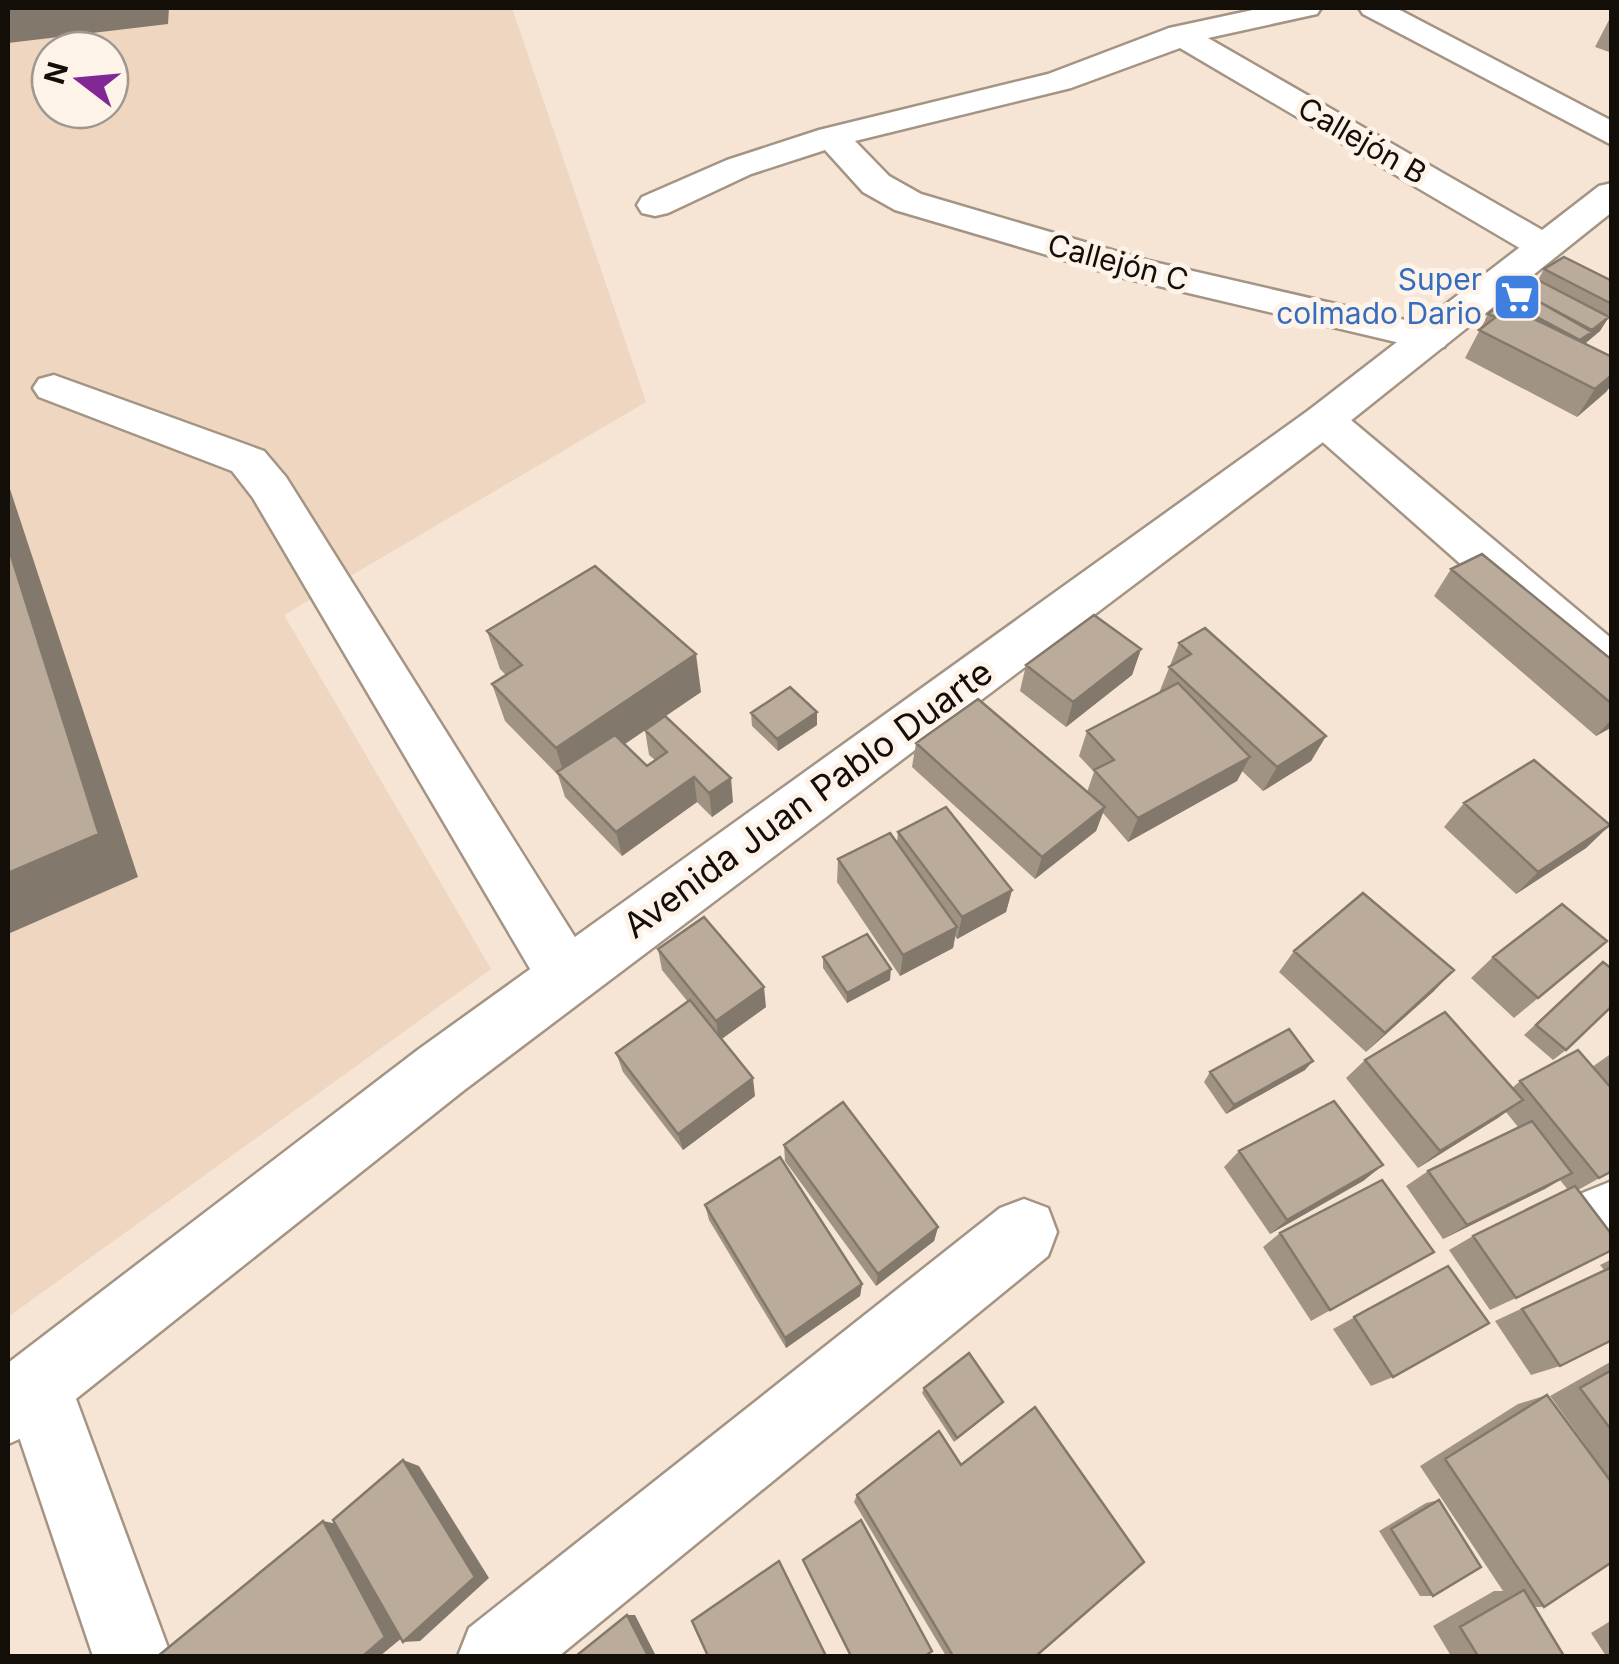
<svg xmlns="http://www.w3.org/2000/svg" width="1619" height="1664" viewBox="0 0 1619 1664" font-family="Inter,sans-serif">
<rect width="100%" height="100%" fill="#f6e4d4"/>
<path fill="#eed6c0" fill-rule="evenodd" d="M8,8H512L646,402L284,615L491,969L8,1317ZM50,50H110V110H50Z"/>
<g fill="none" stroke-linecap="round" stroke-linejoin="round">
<g stroke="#a49484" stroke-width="5">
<path id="minor" d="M1262,8H1321L1317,14L1208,38L1556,238L1562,246L1556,254L1543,257L1530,254L1180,48L1071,88L855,141L889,176L921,194L1149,261L1444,329L1450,338L1444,347L1430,350L1125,278L895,210L863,192L825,150L751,174L668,213L655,216L642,213L637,205L642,197L727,160L819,130L1048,74L1169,28Z
M1359,8H1396L1612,121V145L1363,14Z
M54,375L264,451L286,477L588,958L597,977L588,996L567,1004L546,996L253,498L232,471L39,397L33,388L39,379Z
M1324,406L1339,410L1612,639V687L1594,682L1309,430L1303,420L1309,410Z
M1612,1181V1248L1599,1253L1575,1244L1566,1220L1575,1196Z
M1024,1199L1048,1208L1057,1232L1048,1256L559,1656H458L469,1628L1000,1208Z
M37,1350L62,1361L171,1656H93L8,1404V1371L12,1361Z"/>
</g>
<g stroke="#a49484" stroke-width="5">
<path id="major" d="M1612,183V212L1339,430L463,1091L33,1433L8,1444V1363L419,1049L1309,410L1599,186Z"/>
</g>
<use href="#minor" fill="#fff" fill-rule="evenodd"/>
<use href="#major" fill="#fff" fill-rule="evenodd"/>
</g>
<path fill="#a19384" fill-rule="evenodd" d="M1612,18V53L1595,47L1609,20Z
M1544,269L1612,281V313L1607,316L1600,331L1585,344L1612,357V384L1606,392L1577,417L1465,358L1488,314L1499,305L1503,299L1538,280Z
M1451,569L1612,660V727L1596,736L1434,596Z
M487,631L701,692L665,716L733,802L712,817L697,802L622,856L565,797L558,775L505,721L492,684L506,675L500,669ZM645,730L649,755L655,760L647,766L624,744Z
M1179,643L1326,736L1311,761L1263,791L1242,771L1237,781L1128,842L1103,813L1096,831L1035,879L912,767L916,743L1087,792L1094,772L1079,756L1087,731L1159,693Z
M1141,649L1132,675L1066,727L1020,691L1026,665Z
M751,713L817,725L778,751L752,726Z
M1464,803L1610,825L1586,848L1516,894L1444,827Z
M898,832L1012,890L1006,912L957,939L955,936L953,948L900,976L837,882L838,859L897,842Z
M1607,941L1514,1018L1471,978L1493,957Z
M658,949L766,1007L721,1039L755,1096L683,1150L623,1072L616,1053L688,1002L662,970Z
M1294,951L1434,991L1366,1052L1279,972Z
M823,957L890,980L847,1003L823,968Z
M1603,962L1566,1050L1553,1060L1524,1035Z
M1612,1053V1171L1578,1190L1516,1298L1490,1310L1449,1250L1473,1236L1568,1190L1560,1180L1443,1239L1406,1186L1428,1171L1518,1127L1506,1112L1418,1168L1346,1078L1365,1060L1512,1088L1520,1081L1592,1067Z
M1305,1070L1226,1114L1204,1082L1210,1072Z
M784,1145L938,1227L934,1241L876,1286L785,1161Z
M1239,1151L1383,1165L1363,1181L1270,1234L1224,1167Z
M705,1205L862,1284L860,1296L786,1348L709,1220Z
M1280,1233L1434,1252L1311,1321L1263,1247Z
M1612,1259V1340L1560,1366L1531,1375L1495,1321L1604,1270L1600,1265Z
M1448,1266L1393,1377L1371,1386L1333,1329Z
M1612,1361V1482L1550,1396Z
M924,1388L999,1406L954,1442L922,1393Z
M1547,1395L1544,1607H1534L1564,1656H1451L1433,1626L1494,1591H1503L1420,1466L1518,1404Z
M857,1495L1036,1656H946L854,1502Z
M1439,1500L1433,1596H1420L1379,1531L1426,1503Z
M1612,1620V1656H1606L1591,1633Z"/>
<path fill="#83786c" d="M8,8H169L168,24L8,43Z
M1609,317L1600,331L1585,343L1583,347L1580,340Z
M1612,375V384L1606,392L1577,417L1595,389Z
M8,483L138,877L8,934Z
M1141,649L1132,675L1066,727L1073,702Z
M696,654L701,692L568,783L566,781L556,748Z
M817,712V725L778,751L777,739Z
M1612,719V727L1596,736Z
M1326,736L1311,761L1263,791L1277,767Z
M1250,757L1237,781L1128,842L1138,818Z
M694,777L697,802L622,856L616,832Z
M731,778L733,802L712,817L709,793Z
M1105,807L1096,831L1035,879L1042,857Z
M1610,825L1586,848L1516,894L1538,872Z
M1012,890L1006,912L957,939L962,917Z
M957,927L953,948L900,976L903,955Z
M891,969L890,980L847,1003V993Z
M1454,970L1434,991L1366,1052L1385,1033Z
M764,987L766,1007L719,1041L716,1021Z
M1313,1061L1305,1070L1226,1114L1234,1105Z
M753,1078L755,1096L683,1150L678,1134Z
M1523,1100L1498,1118L1418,1168L1440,1151Z
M1383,1165L1363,1181L1270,1234L1287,1220Z
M1572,1173L1545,1189L1443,1239L1467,1225Z
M938,1227L934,1241L876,1286L878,1274Z
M862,1284L860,1296L786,1348L785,1338Z
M403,1460L419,1466L489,1578L420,1641L403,1642Z
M323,1521L342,1525L403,1637L380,1656H363Z
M627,1615H635L656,1656H648Z"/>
<path fill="#bbab9a" stroke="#83786c" stroke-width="2.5" d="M1564,257L1612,281V304L1544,269Z
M1536,279L1609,317L1592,330L1536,300L1592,332L1580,340L1503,299Z
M1502,303L1612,357V375L1595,389L1479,330L1496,317L1488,314Z
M1506,303L1542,323L1505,304Z
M8,546L99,834L8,873Z
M1482,554L1612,660V704L1451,569Z
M595,566L696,654L556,748L492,684L522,665L487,631Z
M1094,615L1141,649L1073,702L1026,665Z
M1205,628L1326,736L1277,767L1169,667L1191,654L1179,643Z
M1178,683L1250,757L1138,818L1094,770L1114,760L1087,731Z
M790,687L817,712L777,739L751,713Z
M978,699L1105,807L1042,857L916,743Z
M665,716L731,778L709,793L694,777L616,832L557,772L615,735L647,766L667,752L645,730Z
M1534,760L1610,825L1538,872L1464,803Z
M946,807L1012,890L962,917L898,832Z
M890,833L957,927L903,955L838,859Z
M1363,893L1454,970L1385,1033L1294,951Z
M1562,904L1607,941L1538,998L1493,957Z
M704,917L764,987L716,1021L658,949Z
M867,934L891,969L847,993L823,957Z
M1603,962L1612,969V1006L1566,1050L1536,1025Z
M690,1000L753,1078L678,1134L616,1053Z
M1445,1012L1523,1100L1440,1151L1365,1060Z
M1289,1029L1313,1061L1234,1105L1210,1072Z
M1578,1050L1612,1089V1171L1599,1178L1520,1081Z
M1334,1101L1383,1165L1287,1220L1239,1151Z
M843,1102L938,1227L878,1274L784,1145Z
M1532,1121L1572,1173L1467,1225L1428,1171Z
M780,1157L862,1284L785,1338L705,1205Z
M1382,1180L1434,1252L1330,1310L1280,1233Z
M1575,1186L1612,1235V1250L1516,1298L1473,1236Z
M1448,1266L1489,1323L1393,1377L1354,1317Z
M1612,1267V1340L1560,1366L1522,1309Z
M969,1353L1003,1402L957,1438L924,1388Z
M1612,1370V1431L1580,1388Z
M1547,1395L1612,1483V1562L1544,1607L1445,1459Z
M1035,1407L1144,1562L1036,1656H953L857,1495L939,1431L961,1465Z
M403,1460L475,1577L403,1642L333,1520Z
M1439,1500L1481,1567L1433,1596L1391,1529Z
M861,1520L932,1651L925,1656H851L803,1560Z
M323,1521L385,1637L363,1656H158Z
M779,1561L826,1656H708L692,1621Z
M1524,1590L1564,1656H1478L1460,1627Z
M627,1615L648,1656H576Z"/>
<defs>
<g id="supermarket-square" transform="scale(2.5)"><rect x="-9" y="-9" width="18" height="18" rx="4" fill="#3f7fe0" stroke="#fef3e9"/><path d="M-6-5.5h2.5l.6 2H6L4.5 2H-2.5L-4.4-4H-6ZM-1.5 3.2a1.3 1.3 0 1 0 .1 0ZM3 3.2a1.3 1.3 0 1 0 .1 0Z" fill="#fff"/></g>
</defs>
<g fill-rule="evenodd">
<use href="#supermarket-square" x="1517" y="297"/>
</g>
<g text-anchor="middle" stroke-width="10" stroke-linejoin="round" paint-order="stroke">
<g font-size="30" fill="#140e08" stroke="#fef3e9">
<text transform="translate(1362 141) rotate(30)" y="10">Callejón B</text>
<text transform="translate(1118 263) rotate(15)" y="10">Callejón C</text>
</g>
<g font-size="30" fill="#366cbe" stroke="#fef3e9" text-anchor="end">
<text x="1482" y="290">Super<tspan x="1482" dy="34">colmado Dario</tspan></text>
</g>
<g font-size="35" fill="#140e08" stroke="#fef3e9">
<text transform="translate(808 799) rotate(-36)" y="12">Avenida Juan Pablo Duarte</text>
</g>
</g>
<rect width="1619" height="1664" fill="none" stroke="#140e08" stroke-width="20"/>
<g transform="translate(80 80) rotate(286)"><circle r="48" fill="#fef3e9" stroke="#a0978f" stroke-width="2.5"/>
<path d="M0-8L18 38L0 25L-18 38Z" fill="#822895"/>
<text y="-15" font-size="28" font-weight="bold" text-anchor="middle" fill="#140e08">N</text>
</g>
</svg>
